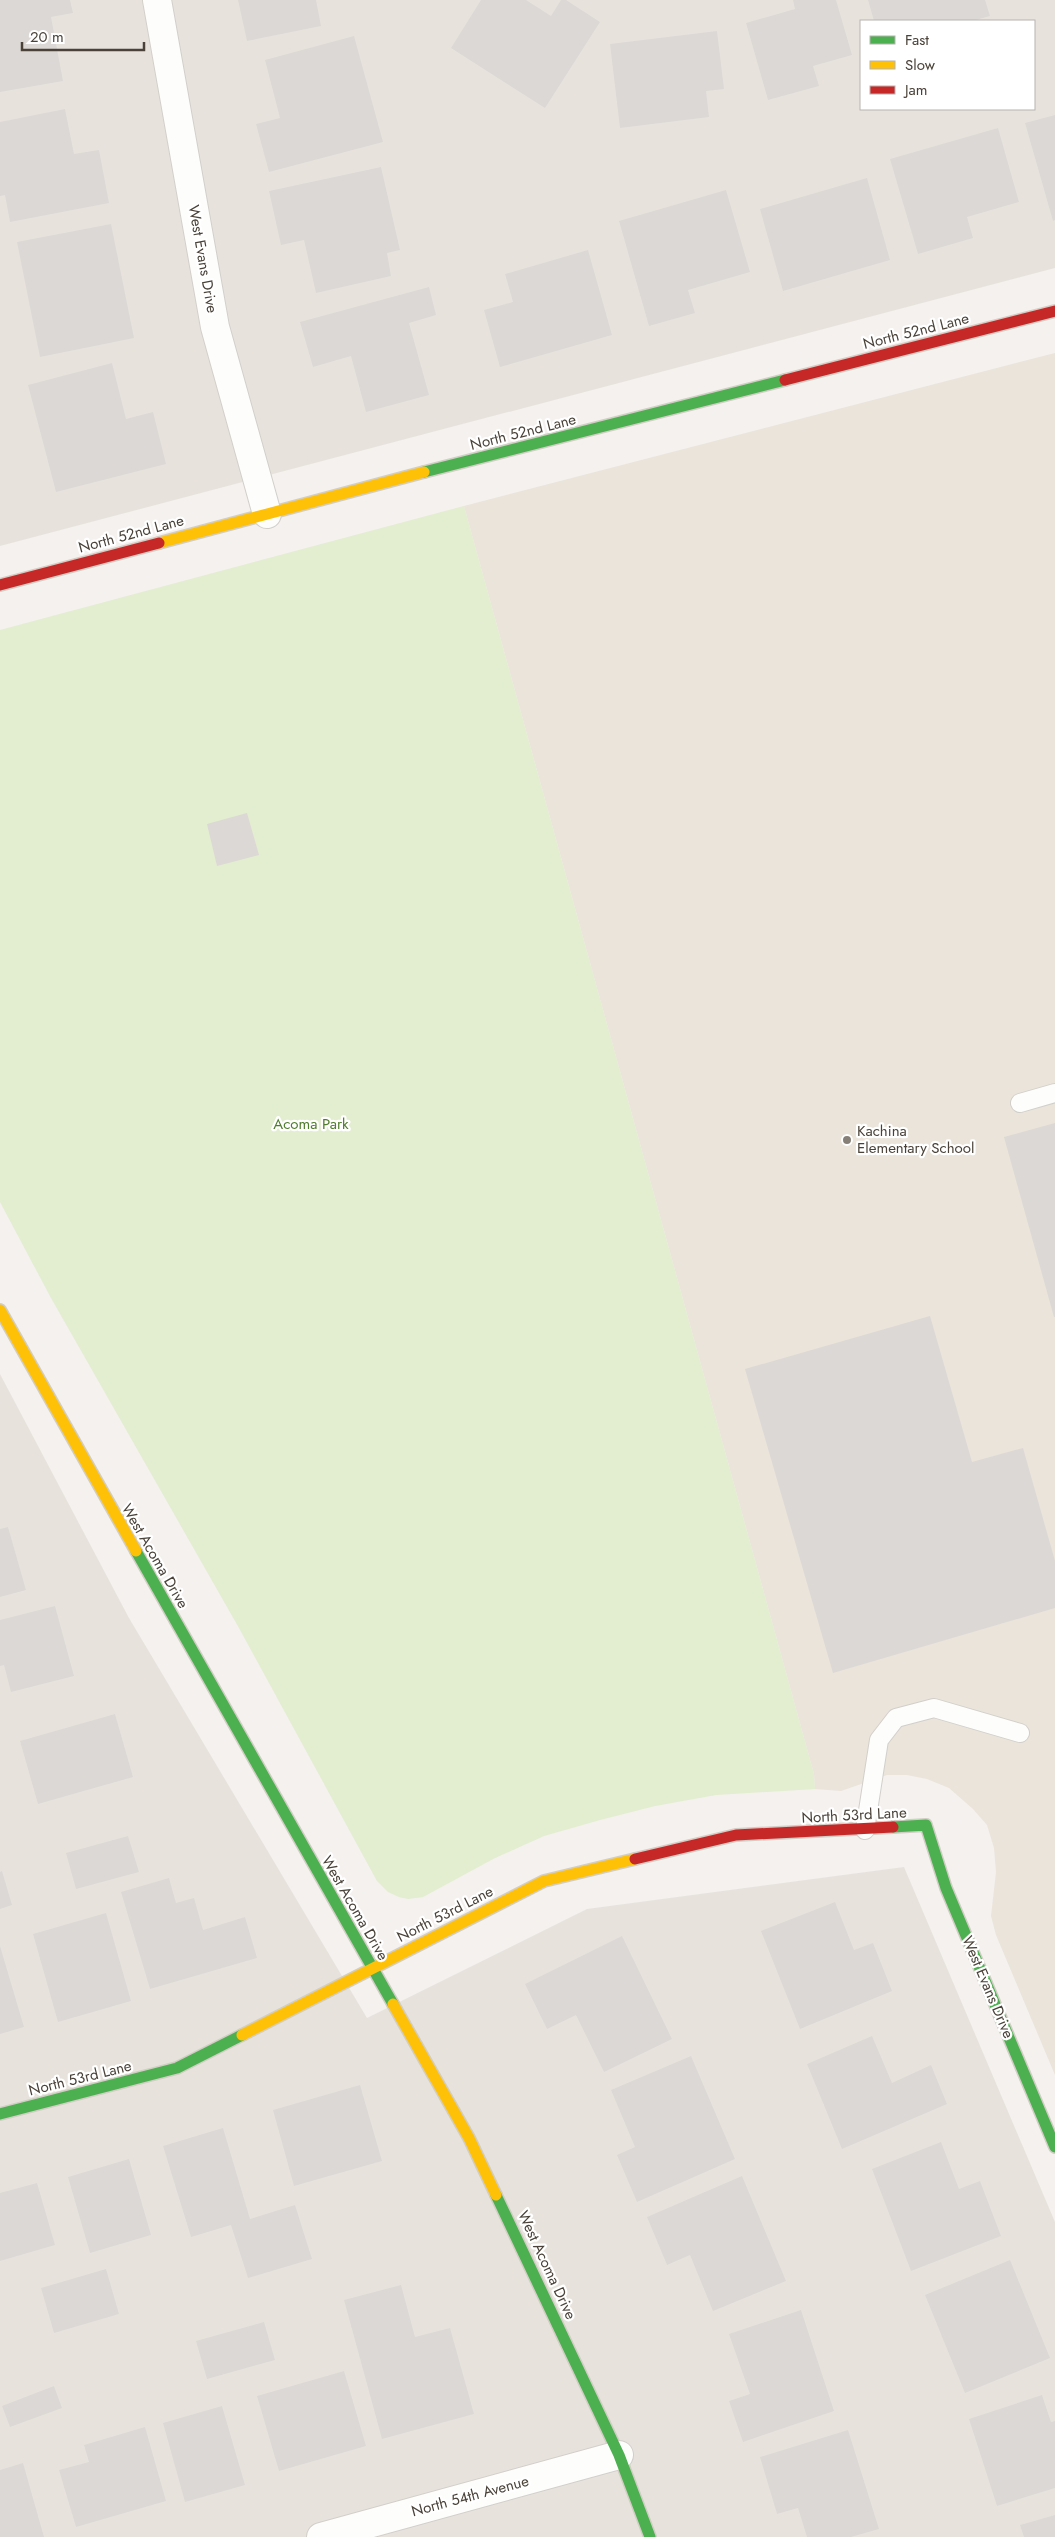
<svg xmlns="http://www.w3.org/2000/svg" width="1055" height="2537" viewBox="0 0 1055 2537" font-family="Jost,sans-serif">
<rect width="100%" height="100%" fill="#f4f1ee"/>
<path fill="#e7e3dc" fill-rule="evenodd" d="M0,0H1055V268L0,546ZM861,21H1034V109H861Z
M0,1374L129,1618L367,2018L587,1909L904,1867L1055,2222V2537H0Z"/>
<path fill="#eae4da" d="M1055,353V2075L996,1935L991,1916L996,1872L994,1848L987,1825L973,1809L949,1788L927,1779L907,1775H887L841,1791L815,1789L814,1774L464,506Z"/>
<path fill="#e3edcf" d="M464,506L814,1774L815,1789L716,1795L655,1806L600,1820L544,1836L495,1858L423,1897L408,1899L399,1897L388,1892L377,1881L239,1628L51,1298L0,1202V630Z"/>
<path fill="#dcd8d5" d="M0,0H70L73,13L51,17L63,81L0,92Z
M238,0H316L321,26L247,41Z
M481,0H526L551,16L561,0H566L600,22L545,108L451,48Z
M793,0H836L852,55L813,66L819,86L768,100L746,23L795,9Z
M868,0H985L990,16L972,21H874Z
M717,31L724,89L706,91L709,117L620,128L610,44Z
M354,36L383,142L269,172L256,124L280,118L265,60Z
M65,109L74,154L99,150L109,203L10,222L5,195L0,196V122Z
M1055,115V220L1053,221L1025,123Z
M998,128L1019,202L967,217L973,238L918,254L890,159Z
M381,167L400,250L387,253L391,276L316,293L304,240L281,245L269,191Z
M867,178L890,260L783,291L760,209Z
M726,190L750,272L688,290L695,313L649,326L619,221Z
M111,224L134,338L40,357L17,242Z
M588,250L612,335L500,367L484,310L513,302L505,274Z
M429,287L436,315L409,323L429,395L366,412L351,356L313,367L300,322Z
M112,363L126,419L153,412L166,464L56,492L28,385Z
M247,813L259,855L217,866L207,824Z
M1055,1123V1317H1054L1004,1137Z
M930,1316L972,1462L1023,1448L1055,1561V1608L833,1673L745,1369Z
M8,1527L26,1590L0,1597V1529Z
M55,1606L74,1676L11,1692L4,1665L0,1666V1620Z
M115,1714L133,1777L38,1804L20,1741Z
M128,1836L139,1872L76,1889L66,1853Z
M2,1871L12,1905L0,1909V1872Z
M169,1878L176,1903L194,1898L203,1930L245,1917L257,1958L150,1989L121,1892Z
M835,1902L854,1950L873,1943L892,1991L800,2029L761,1931Z
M106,1913L131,2001L58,2022L33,1934Z
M622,1936L672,2039L604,2072L576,2015L547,2029L525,1984Z
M0,1946L24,2027L0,2034Z
M872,2036L892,2083L931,2065L947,2104L842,2149L807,2064Z
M691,2056L735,2159L637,2202L617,2155L635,2147L611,2090Z
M360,2085L382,2161L294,2186L273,2110Z
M223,2128L250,2219L295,2205L312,2259L248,2278L231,2225L191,2237L163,2146Z
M941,2142L959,2189L980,2181L1001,2236L911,2271L872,2169Z
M129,2159L151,2235L90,2253L68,2177Z
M742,2176L786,2281L713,2311L690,2255L667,2265L647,2217Z
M37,2183L55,2245L0,2261V2193Z
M1010,2260L1050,2358L965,2393L925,2295Z
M106,2269L119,2314L54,2333L41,2288Z
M401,2285L415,2337L450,2328L474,2414L382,2439L344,2300Z
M801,2310L834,2411L743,2442L729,2401L750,2394L729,2334Z
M264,2322L275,2360L207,2379L196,2341Z
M344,2371L366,2446L279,2471L257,2396Z
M54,2386L62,2408L10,2427L2,2406Z
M1042,2395L1051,2422L1055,2421V2488L997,2506L969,2419Z
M222,2406L245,2485L185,2502L163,2423Z
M145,2427L166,2501L76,2527L59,2470L89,2462L84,2445Z
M848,2430L879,2529L851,2537H807L798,2508L777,2514L760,2457Z
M23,2463L44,2537H0V2470Z
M1055,2515V2537H1024L1020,2525Z"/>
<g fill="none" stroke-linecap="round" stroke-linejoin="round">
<g stroke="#d2cfcb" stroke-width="20">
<path id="lane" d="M1020,1103L1055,1093
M865,1830L879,1740L896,1718L934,1708L1020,1733"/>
</g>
<g stroke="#d2cfcb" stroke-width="30">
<path id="street" d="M157,0L215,327L267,514
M321,2537L619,2455"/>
</g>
<g stroke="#d2cdc5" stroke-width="14">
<path id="fast" d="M424,472L785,380
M136,1551L393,2004
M893,1827L926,1825L946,1888L1055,2147
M0,2114L177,2068L242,2035
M496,2195L619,2455L650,2537"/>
</g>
<g stroke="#d2cdc5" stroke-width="14">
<path id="slow" d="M159,543L424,472
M0,1310L136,1551
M393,2004L469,2138L496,2195
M242,2035L544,1881L635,1859"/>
</g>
<g stroke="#d2cdc5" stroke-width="14">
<path id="jam" d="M785,380L1055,311
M0,585L159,543
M635,1859L736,1835L893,1827"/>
</g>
<use href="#lane" stroke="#fdfdfc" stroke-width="18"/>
<use href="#street" stroke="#fdfdfc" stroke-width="28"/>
<use href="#fast" stroke="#4caf50" stroke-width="11"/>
<use href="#slow" stroke="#ffc107" stroke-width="11"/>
<use href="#jam" stroke="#c62828" stroke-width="11"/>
</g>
<circle fill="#867f78" stroke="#fff" stroke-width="2" cx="847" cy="1140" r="5"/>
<g text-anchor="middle" stroke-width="4.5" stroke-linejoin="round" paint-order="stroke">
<g font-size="15" fill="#4a4239" stroke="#fff">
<text transform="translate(203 259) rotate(80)" y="5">West Evans Drive</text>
<text transform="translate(916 331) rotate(-14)" y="5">North 52nd Lane</text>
<text transform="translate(523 432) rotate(-14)" y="5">North 52nd Lane</text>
<text transform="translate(131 534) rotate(-15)" y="5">North 52nd Lane</text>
<text transform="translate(155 1556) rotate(60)" y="5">West Acoma Drive</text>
<text transform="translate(854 1815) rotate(-3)" y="5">North 53rd Lane</text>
<text transform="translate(355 1908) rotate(60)" y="5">West Acoma Drive</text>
<text transform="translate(445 1914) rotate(-27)" y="5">North 53rd Lane</text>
<text transform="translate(988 1987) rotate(67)" y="5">West Evans Drive</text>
<text transform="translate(80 2078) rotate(-14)" y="5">North 53rd Lane</text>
<text transform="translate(547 2265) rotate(65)" y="5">West Acoma Drive</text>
<text transform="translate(470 2496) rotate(-15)" y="5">North 54th Avenue</text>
</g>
<g font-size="15" fill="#507d2b" stroke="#fff">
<text x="311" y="1129">Acoma Park</text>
</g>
<g font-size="15" fill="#4a4239" stroke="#fff" text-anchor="start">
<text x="857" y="1136">Kachina<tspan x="857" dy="17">Elementary School</tspan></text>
</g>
</g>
<rect x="860" y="20" width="175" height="90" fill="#ffffff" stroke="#b7b3b0"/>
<rect x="870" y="36" width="25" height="8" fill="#4caf50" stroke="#b7b3b0"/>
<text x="905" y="45" font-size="15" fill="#4a4239">Fast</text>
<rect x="870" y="61" width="25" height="8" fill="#ffc107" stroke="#b7b3b0"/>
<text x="905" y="70" font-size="15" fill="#4a4239">Slow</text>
<rect x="870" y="86" width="25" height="8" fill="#c62828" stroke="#b7b3b0"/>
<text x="905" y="95" font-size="15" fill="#4a4239">Jam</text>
<path d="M22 42v8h122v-8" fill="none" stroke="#4a4239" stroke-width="2.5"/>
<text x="30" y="42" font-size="15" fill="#4a4239" stroke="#ffffff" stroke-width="4" paint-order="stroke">20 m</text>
</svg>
